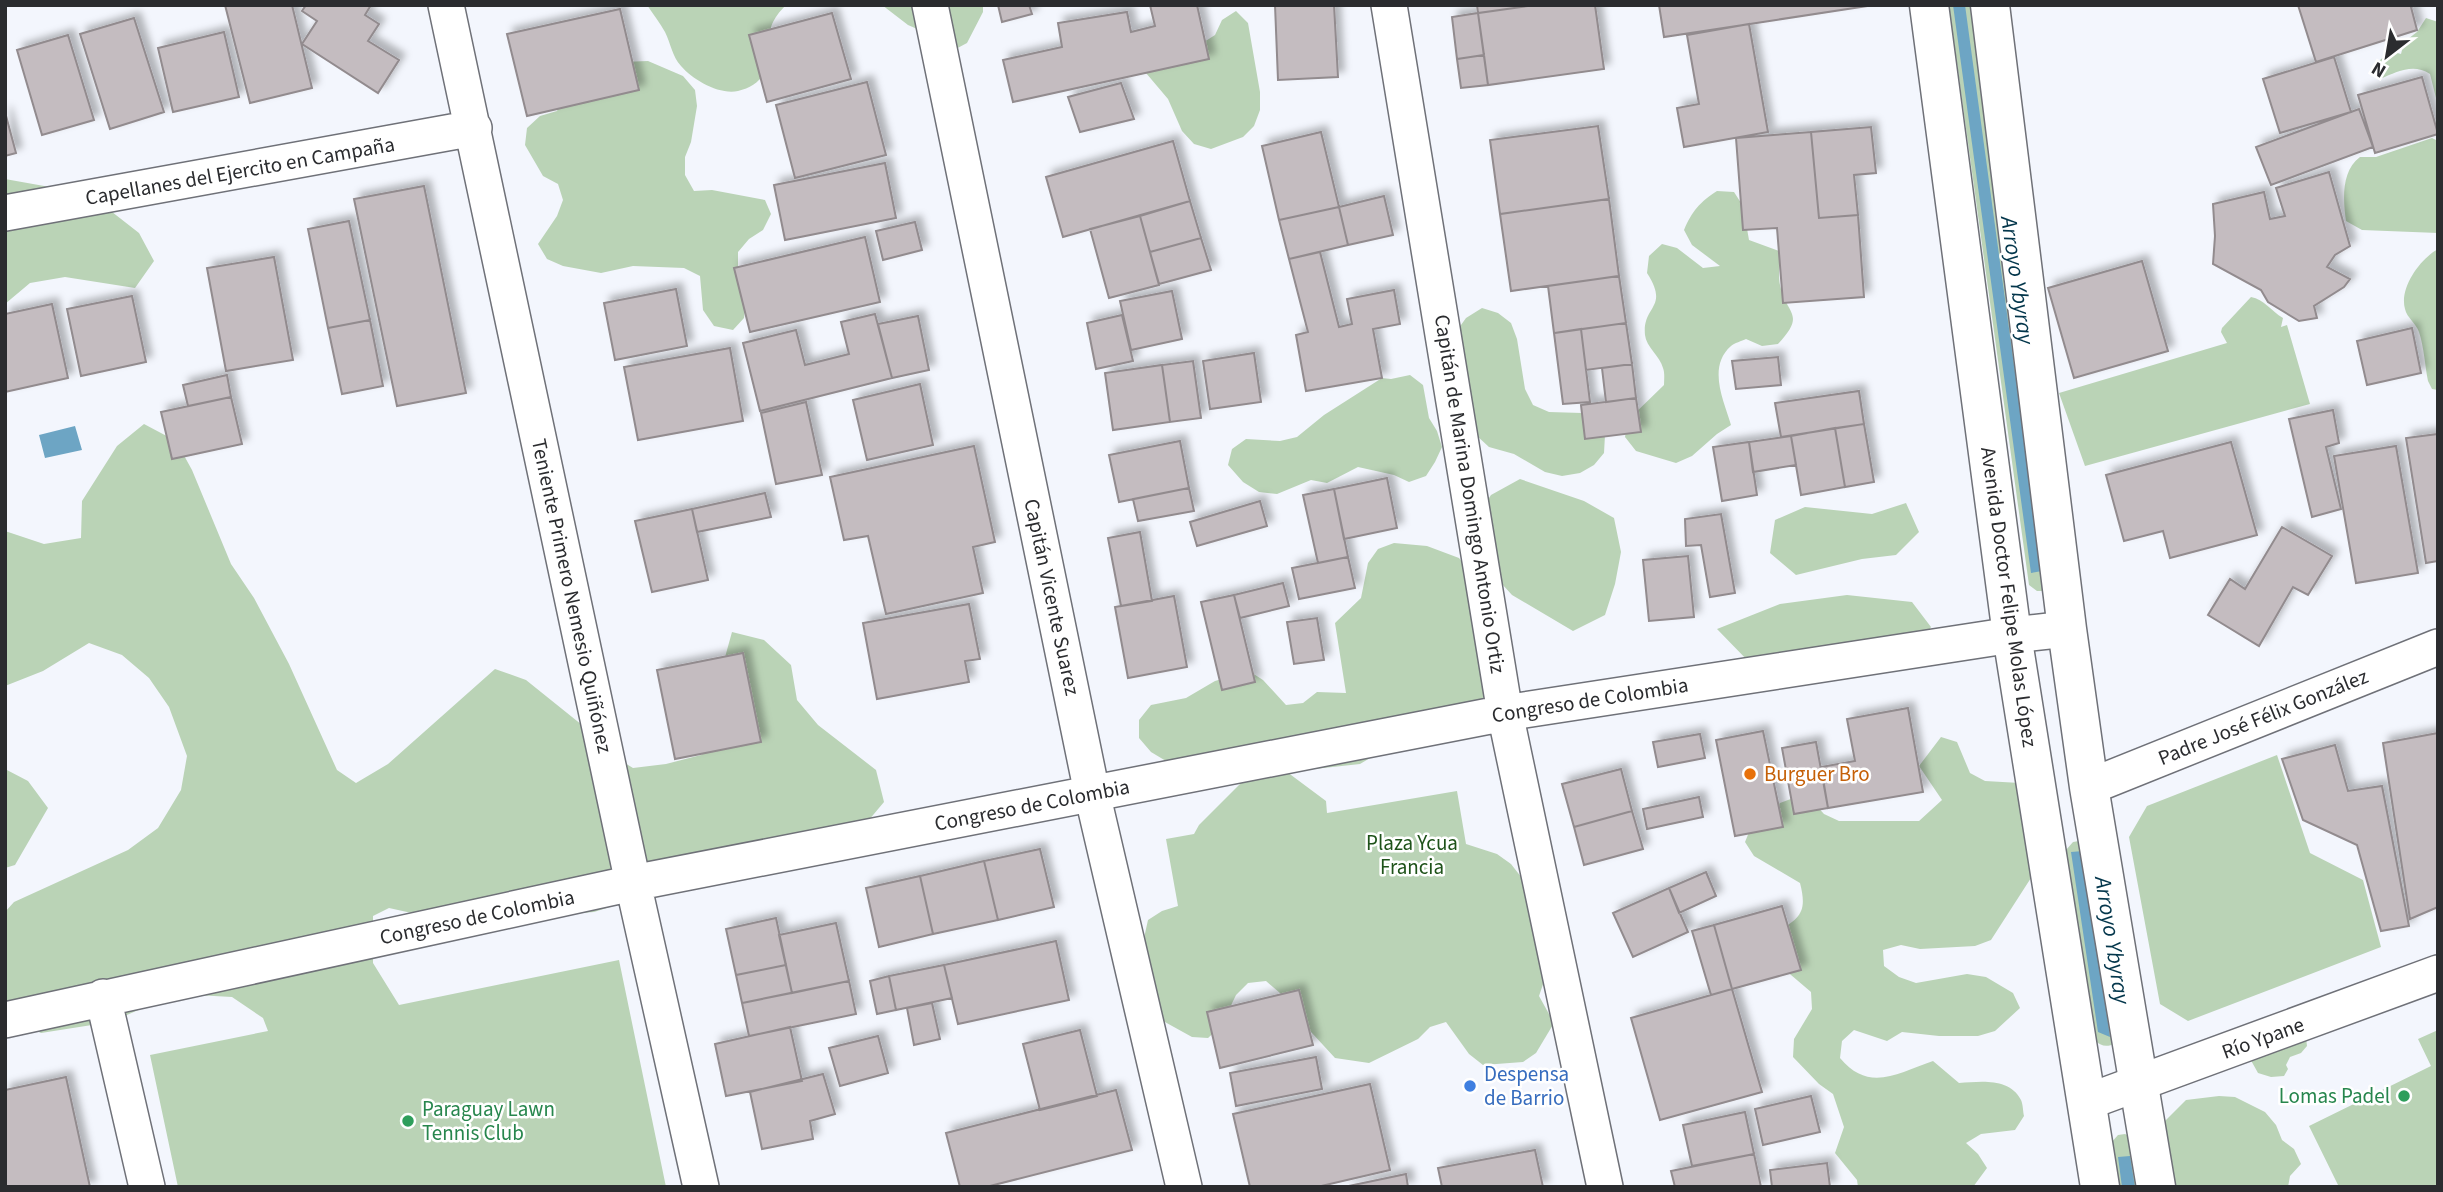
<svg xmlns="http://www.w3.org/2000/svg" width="2443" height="1192" viewBox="0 0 2443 1192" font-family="'Source Sans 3',sans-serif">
<defs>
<filter id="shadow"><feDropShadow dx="6" dy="-6" stdDeviation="3.5" flood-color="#0004"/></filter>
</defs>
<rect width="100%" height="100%" fill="#f3f6fd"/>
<path fill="#bad3b6" d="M647,5H786C758,33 777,42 766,69C761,82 751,88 738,91C719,95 693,80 681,66C672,56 671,44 665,32C660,23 653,14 647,5Z
M882,5H983V12L967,43L952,51L940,39L908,25Z
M1949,5H1972L2044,591H2037L2029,585Z
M1236,11L1248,23L1260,92V110L1254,126L1243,137L1211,149L1194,144L1182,131L1168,99L1146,73L1153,58L1187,53L1215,35L1222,20Z
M2426,18L2438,22V106L2430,74C2413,63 2397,72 2380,79L2373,76C2375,61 2381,58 2394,52L2401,54L2404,42L2417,32Z
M648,61L683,76L695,90L697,106L691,142L685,157V175L694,191L712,190L765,200L771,214L763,230L749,239L738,252V269L746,301L744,318L733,330L714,326L703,310L700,276L684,268L633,266L601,273L563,266L547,259L538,244L557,216L563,200L558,184L543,176L525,145L527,128L540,116L557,111L568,80L597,63Z
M2432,138L2438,141V233L2362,230L2346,221C2343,200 2341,171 2360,157H2376Z
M5,179L89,194L139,233L154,261L135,288L65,277L30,283L5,304Z
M1717,191L1734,192L1743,206L1749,240L1779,251C1780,261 1778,277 1780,285C1786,315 1807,313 1778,344L1762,346L1746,339C1742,341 1734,343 1731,346C1707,367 1724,401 1731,425L1717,434L1692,456L1676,463L1636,451L1625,437L1628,420L1664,385C1664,380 1665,373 1663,368C1660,356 1646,347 1645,335C1642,305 1670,309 1647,273L1649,256L1662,244L1677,248L1703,268L1720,266L1692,245L1684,230C1692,211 1700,202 1717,191Z
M2438,249V390L2432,389L2428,381C2425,366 2424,347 2419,332C2416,323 2407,318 2405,309C2399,288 2420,259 2438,249Z
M2251,297C2264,299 2271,311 2283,318L2281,327L2287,325L2310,404L2085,466L2059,393L2227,343L2221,332L2222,328Z
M1482,308L1498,313L1511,323L1517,339L1525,389L1533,405L1549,412L1582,413L1605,435L1604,453L1594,465L1580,473L1562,476L1545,472L1514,454L1489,447L1476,435L1456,332L1466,318Z
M1410,375L1423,385L1429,418L1437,431L1442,447L1435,462L1426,476L1409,482L1394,475L1358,467L1327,483L1311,480L1277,494L1259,492L1243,482L1228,465L1232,449L1246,439L1280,441L1297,437L1324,415L1382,378L1391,379Z
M144,424L176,441L192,470L231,564L254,598L289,664L337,770L356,783L388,764L495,669L526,680L582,725L605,751L633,768L666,764L701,755L731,736L722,668L732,632L764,640L791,665L797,700L818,725L876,770L884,802L863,827L594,912L457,923L389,908L373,916V963L399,1005L619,960L666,1187H178L150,1055L268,1031L263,1018L232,997L196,995L161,1000L111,1022L41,1033L11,1019L5,1014V912L14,902L128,850L158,828L181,790L187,756L169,707L149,678L122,655L89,643L43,671L5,686V531L44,544L81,538L82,501L117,446Z
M1520,479L1584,501L1614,518L1621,552L1615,584L1605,615L1573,631L1512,595L1502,584L1470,572L1498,675L1472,718L1426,710L1375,755L1360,764L1287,772L1326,801L1327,813L1457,791L1466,844L1497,854L1511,864L1532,891L1552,958L1539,996L1554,1023L1536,1053L1523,1062L1483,1065L1469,1054L1446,1022L1430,1027L1418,1039L1369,1063L1335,1058L1289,1008L1280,993L1266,981L1248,983L1236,995L1221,1026L1208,1038L1192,1037L1145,1011L1144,938L1148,920L1162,911L1178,906L1166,839L1194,834L1199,825L1249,775L1181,770L1151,752L1139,738V720L1151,705L1186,698L1215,681L1249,671L1263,680L1286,705L1303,703L1317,692L1346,693L1335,623L1361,598L1368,563L1378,549L1394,543L1427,546L1459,558L1468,570L1473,522L1491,495Z
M1906,503L1919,532L1896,555L1862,559L1796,575L1770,553L1775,520L1805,507L1872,514Z
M1847,595L1912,602L1931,627L1914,653L1750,663L1717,629L1780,604Z
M1941,737L1957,742L1970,773L1985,781L2020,783L2038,867L1991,940L1975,946L1920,949L1901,945L1883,950L1884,966L1899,977L1916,983L1967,974L1986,977L2013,993L2020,1008L1995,1031L1978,1036H1939L1902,1032L1887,1041L1854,1030L1842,1041L1840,1058C1869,1093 1898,1073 1933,1061L1959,1083C1980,1082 2009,1077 2021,1100C2023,1104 2023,1112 2024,1116L2015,1130L1981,1134L1966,1143L1978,1154L1987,1168L1973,1187H1858L1857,1180L1835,1153L1844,1127L1833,1094L1819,1084L1793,1057L1794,1039L1812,1009L1811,992L1784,969L1771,936C1796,919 1809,917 1800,883L1754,856L1745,842L1752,825L1780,803L1796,797L1813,802L1824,814L1839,821H1919L1942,800L1919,766Z
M2277,755L2310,853L2363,880L2381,947L2188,1021L2160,1004L2129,837L2147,806Z
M5,769L28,781L48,808L15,865L5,868Z
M2079,841L2115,1043C2107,1048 2101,1046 2094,1040L2066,850L2073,842Z
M2438,1030V1187H2339L2309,1126L2431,1066L2418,1039Z
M2306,1038L2307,1046L2301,1053L2290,1057L2286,1065L2288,1069L2284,1076L2271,1077L2258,1073L2248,1055Z
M2219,1096L2235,1097L2265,1112L2276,1125L2282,1140L2294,1149L2301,1164L2290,1176L2288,1187H2175L2164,1172L2163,1123L2186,1100Z
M2125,1134L2129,1136L2140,1187H2116L2110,1144L2118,1135Z"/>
<path fill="#6da5c4" d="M1953,5H1965L2042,571L2031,573Z
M75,426L82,450L45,458L39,435Z
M2083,851L2110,1037L2098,1032L2071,852Z
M2130,1156L2135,1187H2122L2118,1157Z"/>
<path fill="#c4bcc0" stroke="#928b8e" stroke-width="2" filter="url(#shadow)" d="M225,5H292L312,88L250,103Z
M306,5H371L365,15L379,24L368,41L399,60L378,93L302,44L317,21L302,11Z
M998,5H1029L1032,14L1002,22Z
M1150,5H1197L1209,59L1013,102L1003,60L1062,47L1058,23L1127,12L1131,32L1155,26Z
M1275,5H1334L1338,77L1278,80Z
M1477,5H1535L1478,13Z
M1535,5H1595L1604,69L1488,85L1478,13Z
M1659,5H1874L1664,37Z
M2298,5H2416L2411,7L2417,30L2316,62Z
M620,9L639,90L527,116L507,34Z
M832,13L851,79L767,102L749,35Z
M1478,13L1484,55L1457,59L1452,17Z
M134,18L164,112L110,129L80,34Z
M1749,24L1768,132L1684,147L1677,108L1699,104L1687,35Z
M224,32L239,97L173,112L158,48Z
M68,35L94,120L42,135L17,50Z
M1484,55L1488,85L1461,88L1457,59Z
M2334,57L2351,112L2280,133L2263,79Z
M2422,77L2438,134L2375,153L2358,95Z
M867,82L886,155L795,178L776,105Z
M1121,83L1134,119L1080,132L1068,97Z
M2359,109L2373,147L2271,185L2256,147Z
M5,112L16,153L5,156Z
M1598,126L1609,199L1500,214L1490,140Z
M1871,127L1876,173L1854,175L1858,215L1819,218L1811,132Z
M1321,132L1339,207L1279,220L1262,146Z
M1811,132L1819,218L1858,215L1864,297L1783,303L1777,228L1743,230L1736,138Z
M1173,141L1190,201L1063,237L1046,177Z
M885,163L896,218L785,240L774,185Z
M2329,172L2350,246L2335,255L2327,267L2350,279L2344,287L2314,306L2317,318L2299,321L2268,302L2261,290L2213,264L2215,236L2213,204L2264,192L2270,219L2285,216L2276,188Z
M424,186L466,393L397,406L354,199Z
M1384,196L1393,235L1348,245L1339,207Z
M1609,199L1619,276L1511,291L1500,214Z
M1190,201L1201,238L1150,252L1140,216Z
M1339,207L1348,245L1289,259L1279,220Z
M1140,216L1159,285L1109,298L1090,229Z
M349,221L370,320L328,328L308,229Z
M915,222L922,250L883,260L876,231Z
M865,237L880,302L750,332L734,268Z
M1201,238L1211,270L1159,284L1150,252Z
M1320,252L1339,327L1352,324L1347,299L1394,290L1400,324L1373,329L1382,378L1306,391L1296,335L1308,332L1289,259Z
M274,257L293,360L226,371L207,268Z
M2142,261L2168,351L2074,378L2048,288Z
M1619,276L1626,323L1554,333L1548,286Z
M676,289L687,346L615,360L604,303Z
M1172,291L1182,339L1131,350L1120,301Z
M132,296L146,362L81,376L67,309Z
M52,304L68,378L5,392V314Z
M875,314L892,378L760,411L743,343L796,330L805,365L849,354L841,322Z
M1122,315L1133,361L1096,369L1087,323Z
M918,316L929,370L892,378L878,324Z
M370,320L383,386L342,394L328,328Z
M1626,323L1632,364L1586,370L1581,329Z
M2412,328L2421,373L2367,385L2357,341Z
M1581,329L1590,402L1563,404L1554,333Z
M730,348L743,421L638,440L624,367Z
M1254,353L1261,402L1210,409L1203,361Z
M1778,357L1781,385L1736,389L1732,361Z
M1193,361L1201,418L1170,422L1162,365Z
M1632,364L1636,398L1606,402L1602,368Z
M1162,365L1170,422L1113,430L1105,373Z
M227,375L231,397L188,406L183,385Z
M920,384L933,445L867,460L853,400Z
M1859,391L1864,424L1781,437L1775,403Z
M231,397L242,444L172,459L161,412Z
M1636,398L1641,432L1585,439L1581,405Z
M806,402L822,475L776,484L761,413Z
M2333,410L2339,443L2326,447L2341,509L2312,517L2289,419Z
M1864,424L1874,482L1845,487L1835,428Z
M1835,428L1845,487L1801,495L1791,436Z
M2438,434V561L2426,563L2406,438Z
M1791,436L1796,465L1753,472L1749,442Z
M1180,441L1189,488L1119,502L1109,455Z
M1749,442L1757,495L1722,501L1713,447Z
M2231,442L2257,535L2170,558L2163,531L2124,541L2106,475Z
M974,446L995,542L973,547L983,593L886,614L868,536L844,540L830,477Z
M2396,446L2418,573L2356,583L2334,456Z
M1387,478L1397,528L1344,539L1334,489Z
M1189,488L1194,511L1138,521L1133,499Z
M1334,489L1348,557L1318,563L1303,495Z
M765,493L771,517L697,532L692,509Z
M1260,501L1267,526L1197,546L1190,522Z
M692,509L708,580L652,592L635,521Z
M1721,514L1735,593L1710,597L1701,545L1686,546L1685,519Z
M2282,527L2332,556L2308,595L2293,587L2259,646L2208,615L2230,579L2245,589Z
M1140,532L1152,601L1121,606L1108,538Z
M1688,556L1694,617L1649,621L1643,560Z
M1348,557L1355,588L1299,599L1292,568Z
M1283,583L1289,606L1240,618L1234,595Z
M1234,595L1255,682L1222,690L1201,602Z
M1174,596L1187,667L1128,678L1115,607Z
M969,604L980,659L965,661L969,682L877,699L863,623Z
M1317,618L1324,660L1294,664L1287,622Z
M743,653L761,742L675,759L657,670Z
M1908,708L1923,792L1828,808L1821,767L1855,761L1847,719Z
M1763,731L1783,827L1735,836L1716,740Z
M2438,733V907L2410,919L2383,743Z
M1700,734L1705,758L1658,767L1653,742Z
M1816,742L1828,808L1794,814L1782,748Z
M2335,745L2348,791L2382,786L2409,926L2381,931L2357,845L2303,820L2282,759Z
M1621,769L1632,811L1574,827L1562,784Z
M1699,797L1703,817L1647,829L1643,809Z
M1632,811L1643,849L1584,865L1574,827Z
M1040,849L1054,907L998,920L984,861Z
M984,861L998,920L933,934L920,876Z
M1706,872L1716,896L1679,913L1669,888Z
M920,876L933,934L879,947L866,888Z
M1669,888L1688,932L1633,957L1613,913Z
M1782,906L1801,970L1732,989L1714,925Z
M776,918L786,965L736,975L726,929Z
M836,923L849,981L792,993L779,935Z
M1714,925L1732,989L1711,995L1692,931Z
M1056,941L1069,1000L958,1024L944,965Z
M786,965L792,993L742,1003L736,975Z
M944,965L952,998L896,1010L889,976Z
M889,976L896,1010L877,1014L870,981Z
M849,981L856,1014L749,1036L742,1003Z
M1732,989L1762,1092L1660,1120L1631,1018Z
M1299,990L1313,1045L1220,1068L1207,1012Z
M932,1003L940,1039L914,1045L907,1008Z
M790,1027L802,1081L726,1096L715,1044Z
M1080,1030L1097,1096L1040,1110L1023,1044Z
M878,1036L888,1073L840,1086L829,1048Z
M1316,1057L1322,1089L1236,1106L1230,1073Z
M823,1074L835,1114L810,1121L813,1139L762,1149L750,1092Z
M66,1077L90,1187H5V1090Z
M1370,1084L1390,1170L1317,1187H1250L1233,1114Z
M1116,1090L1132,1150L986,1187H960L946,1133Z
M1811,1096L1820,1132L1763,1145L1755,1109Z
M1745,1112L1754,1154L1692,1166L1683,1125Z
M1535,1150L1543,1187H1442L1438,1168Z
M1754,1154L1761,1187H1675L1671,1171Z
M1827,1163L1830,1187H1772L1770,1170Z
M1406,1174L1408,1187H1344Z"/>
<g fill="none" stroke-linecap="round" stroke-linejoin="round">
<g stroke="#6f7178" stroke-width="38">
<path id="minor" d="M446,5L633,883L701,1187
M930,5L1092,793L1184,1187
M1389,5L1505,713L1605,1187
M5,213L474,128
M2089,787L2438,647
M103,997L147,1187
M5,1020L633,883L1505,713L2012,635L2067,629
M2087,1102L2438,973"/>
</g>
<g stroke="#6f7178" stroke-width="41">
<path id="secondary" d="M1929,5L2012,635L2100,1187
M1990,5L2067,629L2089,787L2156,1187"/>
</g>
<use href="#minor" stroke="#fff" stroke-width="35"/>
<use href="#secondary" stroke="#fff" stroke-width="38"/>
</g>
<circle fill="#e8710a" stroke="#fff" stroke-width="2.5" cx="1750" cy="774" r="7"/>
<circle fill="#3f7fe0" stroke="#fff" stroke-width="2.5" cx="1470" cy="1086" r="7"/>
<g fill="#2e9e5b" stroke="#fff" stroke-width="2.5">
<circle cx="2404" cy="1096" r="7"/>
<circle cx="408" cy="1121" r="7"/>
</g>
<g text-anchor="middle" stroke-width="5" stroke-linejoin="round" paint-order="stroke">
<g font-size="21" fill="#2b2c2f" stroke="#fff">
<text transform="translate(240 171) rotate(-10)" y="7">Capellanes del Ejercito en Campaña</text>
<text transform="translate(1470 494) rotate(81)" y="7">Capitán de Marina Domingo Antonio Ortiz</text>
<text transform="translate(572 596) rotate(78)" y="7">Teniente Primero Nemesio Quiñónez</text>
<text transform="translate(1052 597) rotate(78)" y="7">Capitán Vicente Suarez</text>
<text transform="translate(2009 597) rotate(82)" y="7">Avenida Doctor Felipe Molas López</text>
<text transform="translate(1590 700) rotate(-9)" y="7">Congreso de Colombia</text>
<text transform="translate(2263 717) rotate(-22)" y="7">Padre José Félix González</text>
<text transform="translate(1032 805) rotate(-11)" y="7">Congreso de Colombia</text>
<text transform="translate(477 917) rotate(-12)" y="7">Congreso de Colombia</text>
<text transform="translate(2263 1038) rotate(-20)" y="7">Río Ypane</text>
</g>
<g font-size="21" fill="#c56008" stroke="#fff" text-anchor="start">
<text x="1764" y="781">Burguer Bro</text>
</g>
<g font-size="21" fill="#1e5219" stroke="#fff">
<text x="1412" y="850">Plaza Ycua<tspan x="1412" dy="24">Francia</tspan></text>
</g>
<g font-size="21" fill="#366cbe" stroke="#fff" text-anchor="start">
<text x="1484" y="1081">Despensa<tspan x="1484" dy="24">de Barrio</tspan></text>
</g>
<g font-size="21" fill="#27864d" stroke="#fff" text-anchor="end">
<text x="2390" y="1103">Lomas Padel</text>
<text x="422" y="1116" text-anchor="start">Paraguay Lawn<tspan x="422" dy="24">Tennis Club</tspan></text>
</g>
<g font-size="23" font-style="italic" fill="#03364b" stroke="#fff">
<text transform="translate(2018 280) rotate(82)" y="8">Arroyo Ybyray</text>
<text transform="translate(2113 940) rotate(81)" y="8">Arroyo Ybyray</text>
</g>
</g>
<rect width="2443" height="1192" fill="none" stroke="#2b2c2f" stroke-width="14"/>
<g transform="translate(2387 56) rotate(211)" stroke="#ffffff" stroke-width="5" paint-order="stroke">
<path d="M0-5L12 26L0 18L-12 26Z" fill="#2b2c2f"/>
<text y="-10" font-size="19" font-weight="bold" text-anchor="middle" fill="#2b2c2f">N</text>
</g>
</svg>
